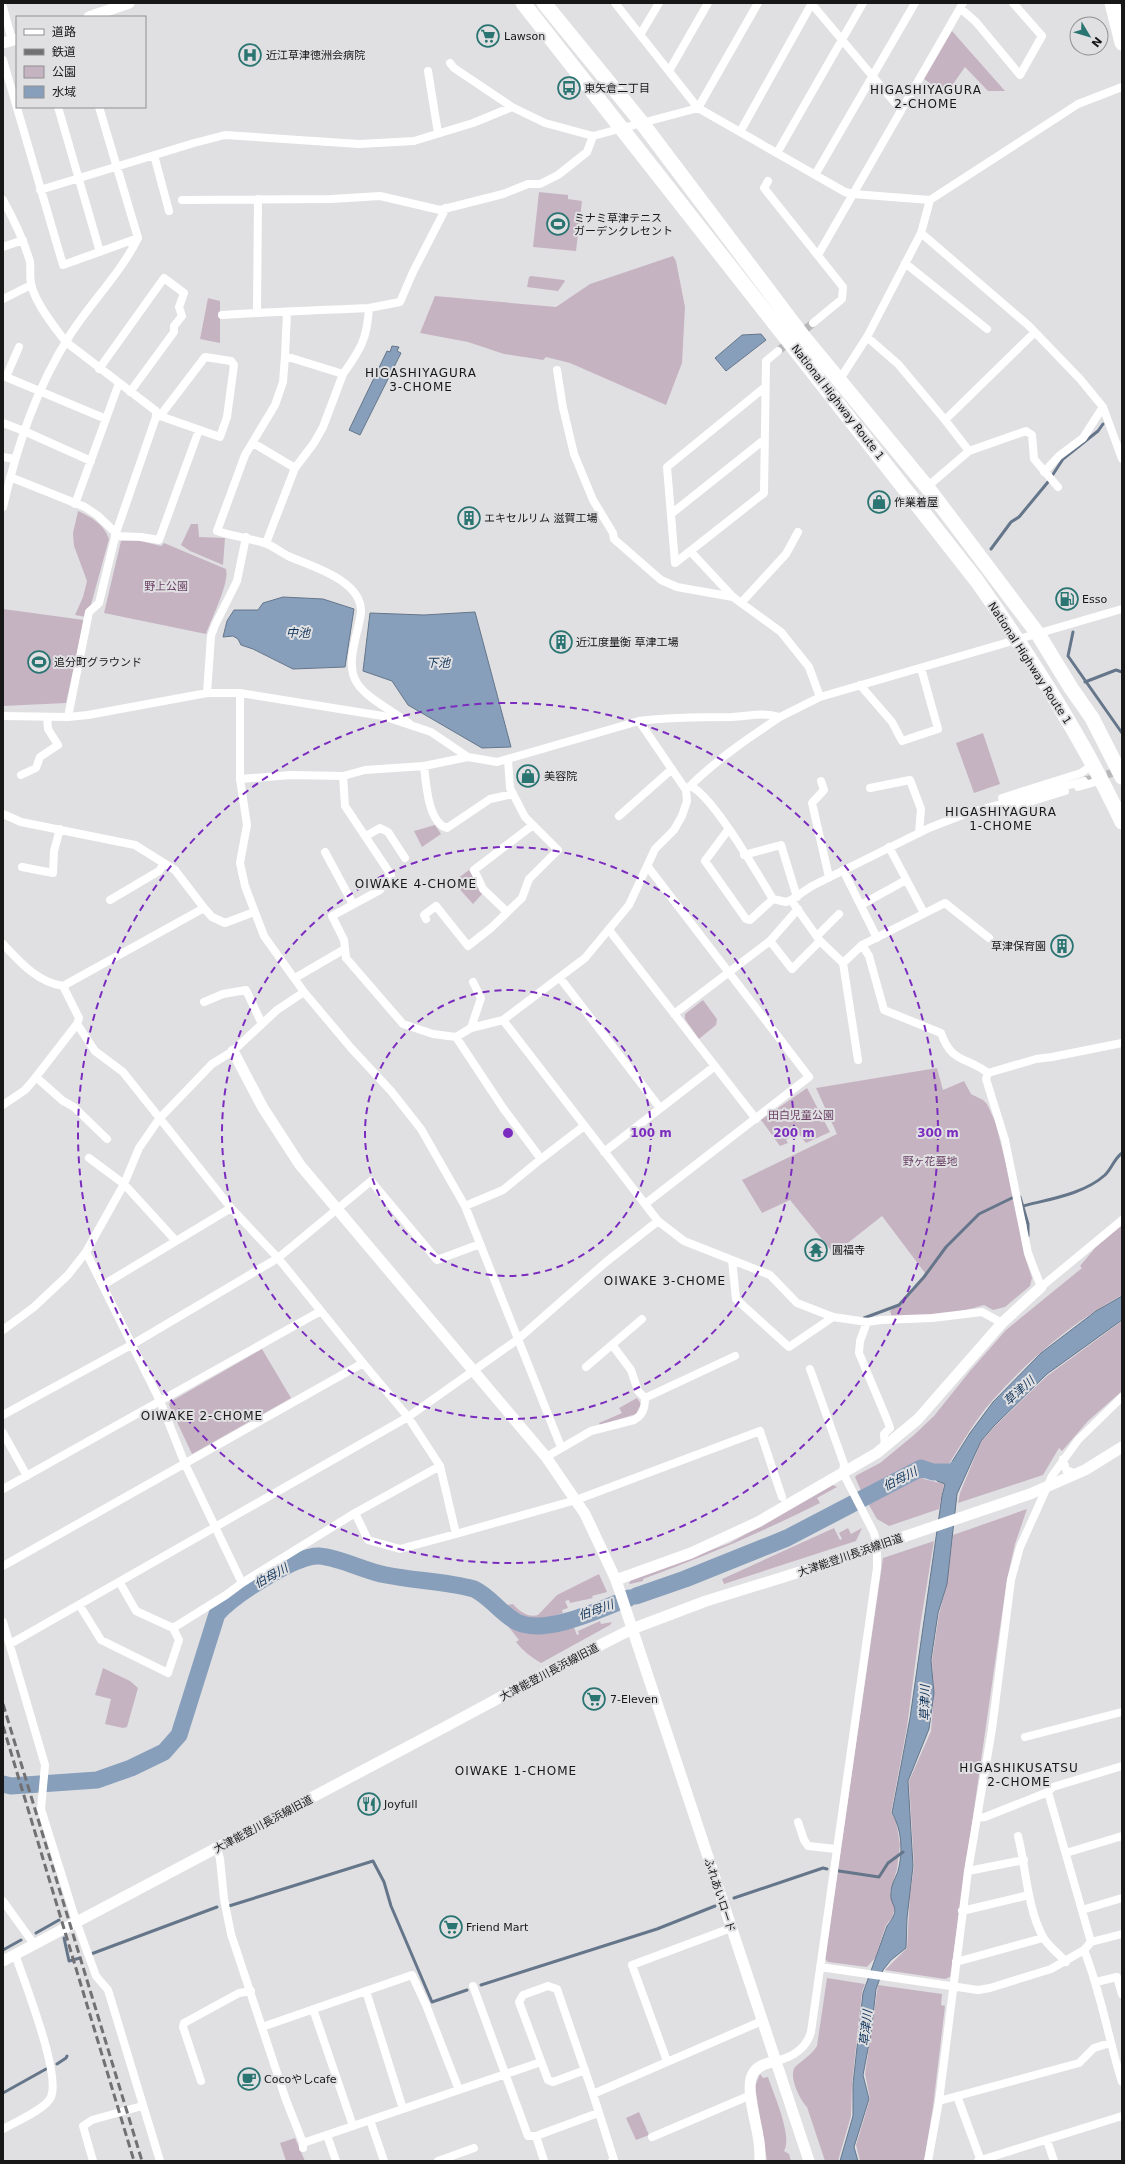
<svg xmlns="http://www.w3.org/2000/svg" width="1125" height="2164" viewBox="0 0 1125 2164" font-family="'DejaVu Sans','Noto Sans JP',sans-serif">
<rect width="100%" height="100%" fill="#e0e0e3"/>
<path fill="#c6b3c2" d="M952,31L1005,91H988L965,67L946,94L924,79Z
M539,192L568,195V199L582,201L576,251L533,247Z
M673,256L676,261L685,307L682,363L666,405L570,363L546,357L543,360L504,354L468,342L420,333L435,296L556,307L590,284Z
M531,276L564,280L565,281L558,291L527,287L529,277Z
M208,298L220,301V343L200,339Z
M78,511C91,517 104,524 109,539L89,612L86,617L75,615L83,597L87,581L74,546L73,533Z
M191,524H198L199,537L225,538L223,565L190,551L181,545Z
M137,540L161,546L164,543L226,569C230,582 211,620 206,634L104,613L121,541Z
M3,609L84,620L66,703L3,706Z
M983,733L1000,784L974,793L956,743Z
M435,825L441,834L422,847L414,831Z
M469,870L483,893L473,904L453,882Z
M703,1000L717,1019L716,1025L699,1039L685,1019V1014Z
M937,1068L943,1090L964,1081L971,1094L983,1100L987,1104L995,1121L1013,1191L1024,1254L1032,1278L1030,1286L1005,1307L993,1310L984,1305C955,1315 922,1315 892,1317L890,1311L911,1294L925,1273L882,1216L834,1254L790,1200L762,1213L742,1180L837,1134L816,1088Z
M807,1088L830,1132L806,1143L798,1133L786,1140L788,1143L780,1146L761,1120Z
M1122,1225V1295C1073,1322 1029,1359 992,1401C975,1420 962,1443 949,1464L933,1469L921,1463L862,1493L855,1477L857,1475L880,1463L914,1435L934,1416L970,1371L1006,1330L1082,1268L1080,1266L1095,1248Z
M1122,1321V1391L1088,1421L1062,1451L1059,1448L1043,1475L958,1503L960,1493L981,1442L995,1426L1047,1376Z
M262,1349L291,1398L192,1454L169,1405L170,1402Z
M637,1398L641,1404L636,1414L600,1425L599,1423L622,1413L619,1408Z
M921,1474L924,1479L944,1484L939,1509L889,1526L877,1519L865,1498L886,1493L911,1476Z
M833,1485L837,1487L817,1498L820,1503C762,1532 704,1557 643,1579V1581L630,1584L629,1583L631,1580L730,1543Z
M1027,1509L1015,1544L1007,1579L950,1977L945,1979L885,1970L907,1948L910,1895L914,1867L909,1781L931,1731L934,1693L932,1660L939,1614L947,1584L953,1535Z
M834,1528L840,1540L842,1539L839,1533L848,1528L851,1534L862,1528L856,1541L724,1584L722,1579Z
M934,1541L920,1627L907,1727L891,1813L896,1821L900,1845L897,1869L890,1892L895,1907L892,1918L886,1925L875,1958L867,1967L828,1962L825,1959L883,1558Z
M599,1574L607,1592L592,1596L593,1598L570,1603L569,1600L565,1601L568,1608L562,1610L563,1613C537,1621 529,1623 507,1605L513,1604C519,1611 528,1618 538,1615L557,1595Z
M600,1621L601,1624L612,1622L610,1625L541,1663C531,1657 523,1651 516,1642L519,1640L507,1625C530,1639 550,1632 573,1625L577,1635L579,1634L578,1631Z
M103,1668L130,1681L138,1688L127,1727L123,1728L105,1724L111,1699L95,1695Z
M827,1978L865,1984L862,1992L852,2084L851,2116L838,2161H825L807,2107C800,2100 787,2074 796,2066C804,2059 811,2055 817,2046Z
M878,1985L942,1994L941,2005L945,2006L933,2107L924,2161H860L856,2145L870,2099L865,2074Z
M760,2074L763,2078L768,2077C773,2093 793,2136 784,2151L789,2154L791,2161H767L755,2086Z
M639,2112L649,2135L636,2140L626,2118Z
M295,2138L305,2161H286L280,2143Z"/>
<path fill="#879fbb" stroke="#65768a" d="M761,334L766,340L726,371L715,358L742,335Z
M392,346L399,347L397,351L401,353L360,435L349,430L387,351L390,352Z
M283,597L323,599L354,609L345,667L293,669L253,649L241,645L238,639L233,636L223,637L227,621L234,610H258L263,603Z
M475,612L511,747L482,748L408,705L392,681L363,671L370,613L424,615Z
M1122,1296V1320L1047,1374L994,1426L981,1441L957,1494L947,1584L938,1613L931,1660L934,1693L929,1729L908,1781L913,1866L907,1918L906,1948L891,1960L883,1970L876,1989L871,2033L863,2075L869,2099L854,2147L858,2161H840L853,2116V2084L863,1993L887,1926C903,1906 889,1907 891,1892C891,1885 896,1877 898,1871C903,1852 902,1830 892,1813L910,1718L942,1496L945,1484L937,1481L933,1472L950,1465L970,1433L993,1402L1041,1353L1096,1311Z"/>
<g fill="none" stroke-linecap="round" stroke-linejoin="round">
<path stroke="#65768a" stroke-width="3" d="M991,549L1011,522L1019,517L1048,482L1063,459L1098,431L1103,424
M1073,632L1068,656L1122,733
M1085,682L1116,670L1122,672
M1020,1197L1028,1224V1236
M1023,1206C1050,1199 1084,1194 1105,1175C1112,1168 1114,1159 1122,1153
M864,1318L899,1305L924,1277L946,1247L979,1214L1016,1196
M839,1871L879,1877L888,1863L903,1852
M734,1898L823,1868L827,1869
M229,1906L373,1861L384,1882L391,1906L432,2002L467,1990
M36,1933L59,1920
M64,1938L69,1961L80,1958
M3,1950L21,1940
M91,1954L217,1907
M481,1985L657,1929L715,1906
M57,2064L66,2058L67,2056
M3,2093L46,2069"/>
<path stroke="#879fbb" stroke-width="17" d="M636,1596L685,1579L787,1538L921,1468L933,1472H954L956,1469
M3,1784L11,1786L97,1780L131,1768L164,1752L179,1735L217,1614C233,1596 295,1555 319,1556C342,1558 364,1571 386,1575C415,1581 445,1581 474,1589C491,1597 501,1614 517,1622C545,1636 601,1609 629,1598"/>
<path stroke="#b8b8ba" stroke-width="8" stroke-dasharray="8 4" stroke-linecap="butt" d="M778,351L813,323
M1084,781L1122,770"/>
<path stroke="#fff" stroke-width="8" d="M615,3L698,108L845,192L853,194L930,200L1078,104L1122,87
M811,3L901,110
M3,7L12,40
M960,8L976,22L1020,75L1042,36L1013,3
M640,35L659,3
M3,60L63,265L138,238
M450,63L454,68L512,107
M428,71L438,133
M669,71L708,3
M58,107L100,252
M740,132L812,3
M777,153L863,3
M154,155L169,211
M815,175L915,3
M768,181L764,188L843,287L842,299L813,323
M40,190L194,143L225,135L359,144L414,141L473,123L512,107L545,123L593,136L698,108L758,3
M3,200C14,220 24,240 30,262C31,270 29,279 32,287C36,304 55,328 66,342L156,411V417L116,533L99,603L89,612L68,717
M182,200L331,199L380,196L440,210L503,194L528,184H540L558,175L587,152L593,136
M930,200L921,233L1028,325L1080,379L1103,407L1122,459
M3,247L23,240
M818,255L963,3
M905,263L987,329
M3,299L31,285
M257,312L258,199
M222,315C271,312 320,310 369,308
M867,337L898,364L945,420
M19,347L6,377L106,419
M285,356L287,312
M99,369L164,278L184,293L179,307L182,316L174,326V332L130,392
M557,370L563,408L574,454L593,500L613,533L614,539L661,580L677,587L733,597
M840,379L867,337L921,233
M765,387L667,467L675,563L764,493L766,361L778,351
M156,417L160,416L220,437L227,417L234,365L231,361L205,357L160,416
M3,423L24,431L91,461
M253,443L295,468
M969,451L1026,431L1032,435L1034,459L1058,487
M3,457L14,459
M1044,472L1059,456L1083,438L1103,407
M10,477L85,507L97,515L116,533
M927,487L969,451L945,420L1034,333
M75,504L119,383
M3,507C17,446 36,388 70,335C92,301 120,274 138,238L99,107
M671,514L764,440
M115,536L141,537L159,540L199,430
M266,543L295,468L314,443L323,427L343,374
M691,552L733,597L781,632L809,667L820,697
M741,603L786,554L798,532
M860,685L892,722L902,741L938,729L921,668
M207,693L211,636L215,625L237,581L246,537
M240,693V779L247,825L240,863L245,886L264,936L304,992L351,1048L391,1091L421,1129L465,1206L561,1447
M3,716L68,717L88,715L207,693H240L383,716L431,732L468,757
M410,724C395,712 367,699 357,683C344,663 359,633 361,612C362,580 311,566 288,556C280,552 272,545 264,543C248,538 232,536 217,531L245,455L275,405L283,382L285,356L343,374C361,349 367,339 369,308L400,302L413,272L446,208
M424,766C426,783 428,823 447,828L490,799L513,794
M21,775L36,768L40,757L58,745L48,729L47,717
M343,776L345,806L391,875L380,890L332,916L344,940L346,958L403,1024L433,1034L456,1037L503,1108L541,1159L584,1126
M240,779L291,775L343,776L365,770L424,766L468,757L497,762L639,721C670,717 701,717 732,717C750,716 762,712 780,717L820,697L1122,609
M821,781L824,790L812,803L829,877
M690,786C712,794 758,875 773,899
M1078,787L1102,780
M688,788C716,760 747,739 780,717
M870,788L910,780L921,809L919,833
M1065,791L1006,809L1002,798L1081,773L1094,764
M3,814L21,822L135,845L175,870L204,908
M619,816L672,769
M728,830L705,861L746,919L750,920L773,899L786,902L791,900L812,886L929,828L965,814L1084,781
M366,836L380,828L388,832L405,858
M889,847L924,913
M325,852L353,904
M744,855L781,845L797,897
M22,867L53,873L54,851L60,829
M843,870L877,938
M110,900L159,871L164,863
M791,900L820,941L843,963L858,1060
M861,905L906,880
M506,911L483,889L474,870L533,825
M426,919L424,915L436,906L468,946L491,928L522,898L529,879L558,850L525,817L510,788L508,760
M609,930L756,1119
M817,936L839,914
M770,941L792,969L820,941
M3,944C20,962 37,982 63,986L204,908L212,917L225,923L254,912
M862,945L945,903L989,938
M843,963L862,945L869,956L884,1010L941,1033C952,1064 966,1056 988,1073
M295,978L343,950
M560,978L660,1108
M204,1002L223,994L246,990L262,1024
M674,1014L770,941L798,909
M503,1020L658,1221L684,1241L770,1275L797,1303L833,1317L867,1322L881,1320L932,1318L982,1312L1002,1323
M471,1028L481,998L473,982
M456,1037L471,1028L503,1020L585,958L629,905L655,849L674,830L682,816L687,801L686,790L639,721
M988,1073L986,1079L1005,1140L1028,1253L1041,1287L1122,1220
M988,1073L1036,1059L1052,1057L1122,1043
M36,1077L63,1101L74,1107L107,1139
M3,1105L25,1090L32,1082L77,1024L79,1018L63,986
M604,1152L715,1066
M89,1158L124,1184L176,1241
M645,1204L809,1077L648,867
M465,1206L503,1190L541,1159
M86,1252L160,1401L185,1464L242,1583L226,1595L173,1628L136,1611L120,1583
M732,1260L736,1299L789,1347L833,1317
M103,1285L231,1208
M867,1322L860,1341L859,1353L888,1422L890,1428L884,1434L885,1447
M3,1330L34,1307L68,1275L86,1252L124,1184L139,1148L159,1119L212,1064L233,1051L277,1010L304,992
M613,1346L631,1370L638,1391L645,1398
M363,1363L408,1417L440,1466L456,1534
M586,1367L642,1319
M3,1415L133,1344L278,1258L371,1181L437,1260L480,1244
M3,1433L27,1476
M546,1457L591,1431L634,1420C643,1415 645,1408 645,1398L735,1356
M1063,1459L1066,1470L1076,1474
M3,1489L319,1312
M355,1513L368,1540L400,1549L456,1534L576,1500L760,1431L782,1497
M3,1566L363,1363L278,1258L231,1208L123,1072L95,1051L77,1024
M242,1583L355,1513L440,1466
M80,1606L101,1640L168,1673L179,1640L173,1628
M3,1622L45,1765L41,1809L76,1921L96,1976L108,1990L160,2161
M10,1644L408,1417L517,1340L606,1262L658,1221
M1025,1737L1122,1712
M1048,1792L1091,1942
M977,1818L985,1817L1048,1792L1053,1787L1122,1766
M798,1822L804,1840L808,1846L836,1849
M1018,1836C1026,1867 1027,1908 1043,1937C1048,1946 1059,1954 1066,1962
M217,1848L220,1859L224,1899L231,1934L286,2100L303,2143V2148
M1066,1853L1122,1836
M968,1871L1024,1860
M3,1901L34,1944
M1082,1910L1122,1898
M962,1911L1029,1895
M1084,1950C1101,1992 1108,2038 1122,2082
M956,1962L1043,1938
M820,1967L978,1990L990,1988L1051,1969L1084,1950L1091,1942L1122,1934
M1096,1982L1117,1977L1122,1994
M473,1986L528,2136H536L544,2161
M366,1991L403,2109
M313,2009L353,2126
M262,2027L412,1975L426,2005L459,2090
M667,2061L632,1965L731,1928
M776,2061C793,2057 806,2049 811,2032L877,1568V1545L874,1533L843,1473L844,1464L810,1369
M585,2070L553,2082L548,2080L519,2002L523,1995L548,1986L557,1989L593,2094
M201,2081L183,2027L184,2023L239,1993L251,1991
M957,2096L981,2161
M939,2101L1079,2063L1094,2048L1110,2043
M370,2120L384,2161
M3,2129C15,2122 46,2109 51,2097C61,2074 24,1981 15,1954
M327,2135L336,2161
M536,2136L598,2113
M652,2137L751,2095
M1047,2140L1054,2161
M303,2143L541,2062
M93,2161L83,2126L92,2120L142,2106
M438,2161L474,2148
M612,2161L614,2160L593,2094L762,2021
M928,2161L939,2101L968,1871L992,1729L1011,1580L1020,1547L1052,1476L1078,1440L1122,1397
M978,2161L1122,2116"/>
<path stroke="#fff" stroke-width="11" d="M89,17L129,3
M3,43L17,39
M233,1051L263,1108L300,1165L546,1457L585,1514L616,1580L809,2161
M616,1580L691,1553L758,1522L877,1453L918,1419L1002,1323L1041,1287
M3,1961L445,1727L547,1672L632,1629L706,1601L806,1570L1030,1494L1085,1470L1122,1447
M760,2161C760,2153 760,2144 758,2136C756,2121 744,2085 754,2072C759,2065 768,2063 776,2061"/>
<path stroke="#fff" stroke-width="15" d="M523,3L977,581C1031,658 1082,737 1122,822
M544,3L642,123L802,335L927,487L1038,634L1071,688L1092,718L1122,777
M1112,3L1122,43"/>
<path stroke="#717173" stroke-width="3" stroke-dasharray="8 4" stroke-linecap="butt" d="M3,1704L142,2161
M3,1726L134,2161"/>
</g>
<g fill="none" stroke="#7b2cbf" stroke-width="2" stroke-dasharray="7 5">
<circle cx="508" cy="1133" r="143"/>
<circle cx="508" cy="1133" r="286"/>
<circle cx="508" cy="1133" r="430"/>
</g>
<defs>
<g id="supermarket-ring" transform="scale(1.15)"><circle r="9.5" fill="#e0e0e3" stroke="#2a7472" stroke-width="1.5"/><path d="M-6-5.5h2.5l.6 2H6L4.5 2H-2.5L-4.4-4H-6ZM-1.5 3.2a1.3 1.3 0 1 0 .1 0ZM3 3.2a1.3 1.3 0 1 0 .1 0Z" fill="#2a7472"/></g>
<g id="hospital-ring" transform="scale(1.15)"><circle r="9.5" fill="#e0e0e3" stroke="#2a7472" stroke-width="1.5"/><path d="M-5-5h3v3.5h4V-5h3V5h-3V1.5h-4V5h-3Z" fill="#2a7472"/></g>
<g id="bus-ring" transform="scale(1.15)"><circle r="9.5" fill="#e0e0e3" stroke="#2a7472" stroke-width="1.5"/><path d="M-5-6H5V4H4V6H2V4H-2V6H-4V4H-5ZM-3.5-4V0h7V-4ZM-3.5 1.2v1.5H-2V1.2ZM2 1.2v1.5H3.5V1.2Z" fill="#2a7472"/></g>
<g id="stadium-ring" transform="scale(1.15)"><circle r="9.5" fill="#e0e0e3" stroke="#2a7472" stroke-width="1.5"/><path d="M0-5a6.5 5 0 1 0 0 10a6.5 5 0 1 0 0-10ZM-3.5-1.8h7v3.6h-7Z" fill="#2a7472"/></g>
<g id="shop-ring" transform="scale(1.15)"><circle r="9.5" fill="#e0e0e3" stroke="#2a7472" stroke-width="1.5"/><path d="M-5-2.5h2.3a2.7 3.5 0 0 1 5.4 0H5L5.5 6h-11ZM-1.5-2.5h3a1.5 2.3 0 0 0-3 0Z" fill="#2a7472"/></g>
<g id="building-ring" transform="scale(1.15)"><circle r="9.5" fill="#e0e0e3" stroke="#2a7472" stroke-width="1.5"/><path d="M-4-6H4V6H1V3H-1V6H-4ZM-2.5-4.3h1.7v1.8h-1.7ZM.8-4.3h1.7v1.8H.8ZM-2.5-1h1.7V.8h-1.7ZM.8-1h1.7V.8H.8Z" fill="#2a7472"/></g>
<g id="fuel-ring" transform="scale(1.15)"><circle r="9.5" fill="#e0e0e3" stroke="#2a7472" stroke-width="1.5"/><path d="M-5.5-6h7V0h2V4h1.3V-2.5L3-4.5l.8-.8L6-3V5H2.5V1h-1V6h-7ZM-4.2-4.7v3.2H.2V-4.7Z" fill="#2a7472"/></g>
<g id="temple-ring" transform="scale(1.15)"><circle r="9.5" fill="#e0e0e3" stroke="#2a7472" stroke-width="1.5"/><path d="M0-6L5-2H3V0L6.5 2.5H4V6H1.5V3h-3V6H-4V2.5H-6.5L-3 0V-2H-5Z" fill="#2a7472"/></g>
<g id="restaurant-ring" transform="scale(1.15)"><circle r="9.5" fill="#e0e0e3" stroke="#2a7472" stroke-width="1.5"/><path d="M-5-6h1v4h1v-4h1v4h1v-4h1v5L-1.5 .5V6h-2V.5L-5-1ZM5-6V6H3V1.5H1.5Q1.5-4 5-6Z" fill="#2a7472"/></g>
<g id="cafe-ring" transform="scale(1.15)"><circle r="9.5" fill="#e0e0e3" stroke="#2a7472" stroke-width="1.5"/><path d="M-5.5-4.5H6V0H3Q3 3.5 0 3.5H-2.5Q-5.5 3.5-5.5 0ZM3-3.2v2h1.7v-2ZM-6 4.5H4V6H-6Z" fill="#2a7472"/></g>
</defs>
<g fill-rule="evenodd">
<use href="#supermarket-ring" x="488" y="36"/>
<use href="#hospital-ring" x="250" y="55"/>
<use href="#bus-ring" x="569" y="88"/>
<use href="#stadium-ring" x="558" y="224"/>
<use href="#shop-ring" x="879" y="502"/>
<use href="#building-ring" x="469" y="518"/>
<use href="#fuel-ring" x="1067" y="599"/>
<use href="#building-ring" x="561" y="642"/>
<use href="#stadium-ring" x="39" y="662"/>
<use href="#shop-ring" x="528" y="776"/>
<use href="#building-ring" x="1062" y="946"/>
<use href="#temple-ring" x="816" y="1250"/>
<use href="#supermarket-ring" x="594" y="1699"/>
<use href="#restaurant-ring" x="369" y="1804"/>
<use href="#supermarket-ring" x="451" y="1927"/>
<use href="#cafe-ring" x="249" y="2079"/>
</g>
<g text-anchor="middle" stroke-width="4" stroke-linejoin="round" paint-order="stroke">
<g font-size="11" fill="#171718" stroke="#e0e0e3" text-anchor="start">
<text x="504" y="40">Lawson</text>
<text x="266" y="59">近江草津徳洲会病院</text>
<text x="584" y="92">東矢倉二丁目</text>
<text x="574" y="222">ミナミ草津テニス<tspan x="574" dy="13">ガーデンクレセント</tspan></text>
<text x="894" y="506">作業着屋</text>
<text x="484" y="522">エキセルリム 滋賀工場</text>
<text x="1082" y="603">Esso</text>
<text x="576" y="646">近江度量衡 草津工場</text>
<text x="54" y="666">追分町グラウンド</text>
<text x="544" y="780">美容院</text>
<text x="1046" y="950" text-anchor="end">草津保育園</text>
<text x="832" y="1254">圓福寺</text>
<text x="610" y="1703">7-Eleven</text>
<text x="384" y="1808">Joyfull</text>
<text x="466" y="1931">Friend Mart</text>
<text x="264" y="2083">Cocoやしcafe</text>
</g>
<g font-size="11" fill="#171718" stroke="#e0e0e3">
<text transform="translate(838 402) rotate(52)" y="4">National Highway Route 1</text>
<text transform="translate(1030 663) rotate(57)" y="4">National Highway Route 1</text>
<text transform="translate(850 1555) rotate(-19)" y="4">大津能登川長浜線旧道</text>
<text transform="translate(549 1672) rotate(-28)" y="4">大津能登川長浜線旧道</text>
<text transform="translate(263 1824) rotate(-28)" y="4">大津能登川長浜線旧道</text>
<text transform="translate(720 1895) rotate(72)" y="4">ふれあいロード</text>
</g>
<g font-size="11" fill="#6c4166" stroke="#e0e0e3">
<text x="166" y="590">野上公園</text>
<text x="801" y="1119">田白児童公園</text>
<text x="930" y="1165">野ヶ花墓地</text>
</g>
<g font-size="12" letter-spacing="1" fill="#171718" stroke="#e0e0e3">
<text x="926" y="94">HIGASHIYAGURA<tspan x="926" dy="14">2-CHOME</tspan></text>
<text x="421" y="377">HIGASHIYAGURA<tspan x="421" dy="14">3-CHOME</tspan></text>
<text x="1001" y="816">HIGASHIYAGURA<tspan x="1001" dy="14">1-CHOME</tspan></text>
<text x="416" y="888">OIWAKE 4-CHOME</text>
<text x="665" y="1285">OIWAKE 3-CHOME</text>
<text x="202" y="1420">OIWAKE 2-CHOME</text>
<text x="1019" y="1772">HIGASHIKUSATSU<tspan x="1019" dy="14">2-CHOME</tspan></text>
<text x="516" y="1775">OIWAKE 1-CHOME</text>
</g>
<g font-size="12" font-style="italic" fill="#10345a" stroke="#e0e0e3">
<text x="298" y="637">中池</text>
<text x="438" y="667">下池</text>
<text transform="translate(1019 1391) rotate(-42)" y="4">草津川</text>
<text transform="translate(900 1479) rotate(-27)" y="4">伯母川</text>
<text transform="translate(271 1576) rotate(-29)" y="4">伯母川</text>
<text transform="translate(596 1610) rotate(-19)" y="4">伯母川</text>
<text transform="translate(925 1703) rotate(-89)" y="4">草津川</text>
<text transform="translate(866 2028) rotate(-84)" y="4">草津川</text>
</g>
</g>
<circle cx="508" cy="1133" r="6" fill="#7b2cbf" stroke="#e0e0e3" stroke-width="2"/>
<g font-size="12" text-anchor="middle" font-weight="bold" fill="#7b2cbf" stroke="#e0e0e3" stroke-width="4" stroke-linejoin="round" paint-order="stroke">
<text x="651" y="1137">100 m</text>
<text x="794" y="1137">200 m</text>
<text x="938" y="1137">300 m</text>
</g>
<rect width="1125" height="2164" fill="none" stroke="#171718" stroke-width="8"/>
<rect x="16" y="16" width="130" height="92" fill="#e0e0e3" stroke="#909092"/>
<rect x="24" y="29" width="20" height="6" fill="#ffffff" stroke="#909092"/>
<text x="52" y="36" font-size="12" fill="#171718">道路</text>
<rect x="24" y="49" width="20" height="6" fill="#717173" stroke="#909092"/>
<text x="52" y="56" font-size="12" fill="#171718">鉄道</text>
<rect x="24" y="66" width="20" height="12" fill="#c6b3c2" stroke="#909092"/>
<text x="52" y="76" font-size="12" fill="#171718">公園</text>
<rect x="24" y="86" width="20" height="12" fill="#879fbb" stroke="#909092"/>
<text x="52" y="96" font-size="12" fill="#171718">水域</text>
<g transform="translate(1089 36) rotate(128)"><circle r="19" fill="#e0e0e3" stroke="#909092"/>
<path d="M0-3L7 15L0 10L-7 15Z" fill="#2a7472"/>
<text y="-6" font-size="11" font-weight="bold" text-anchor="middle" fill="#171718">N</text>
</g>
</svg>
